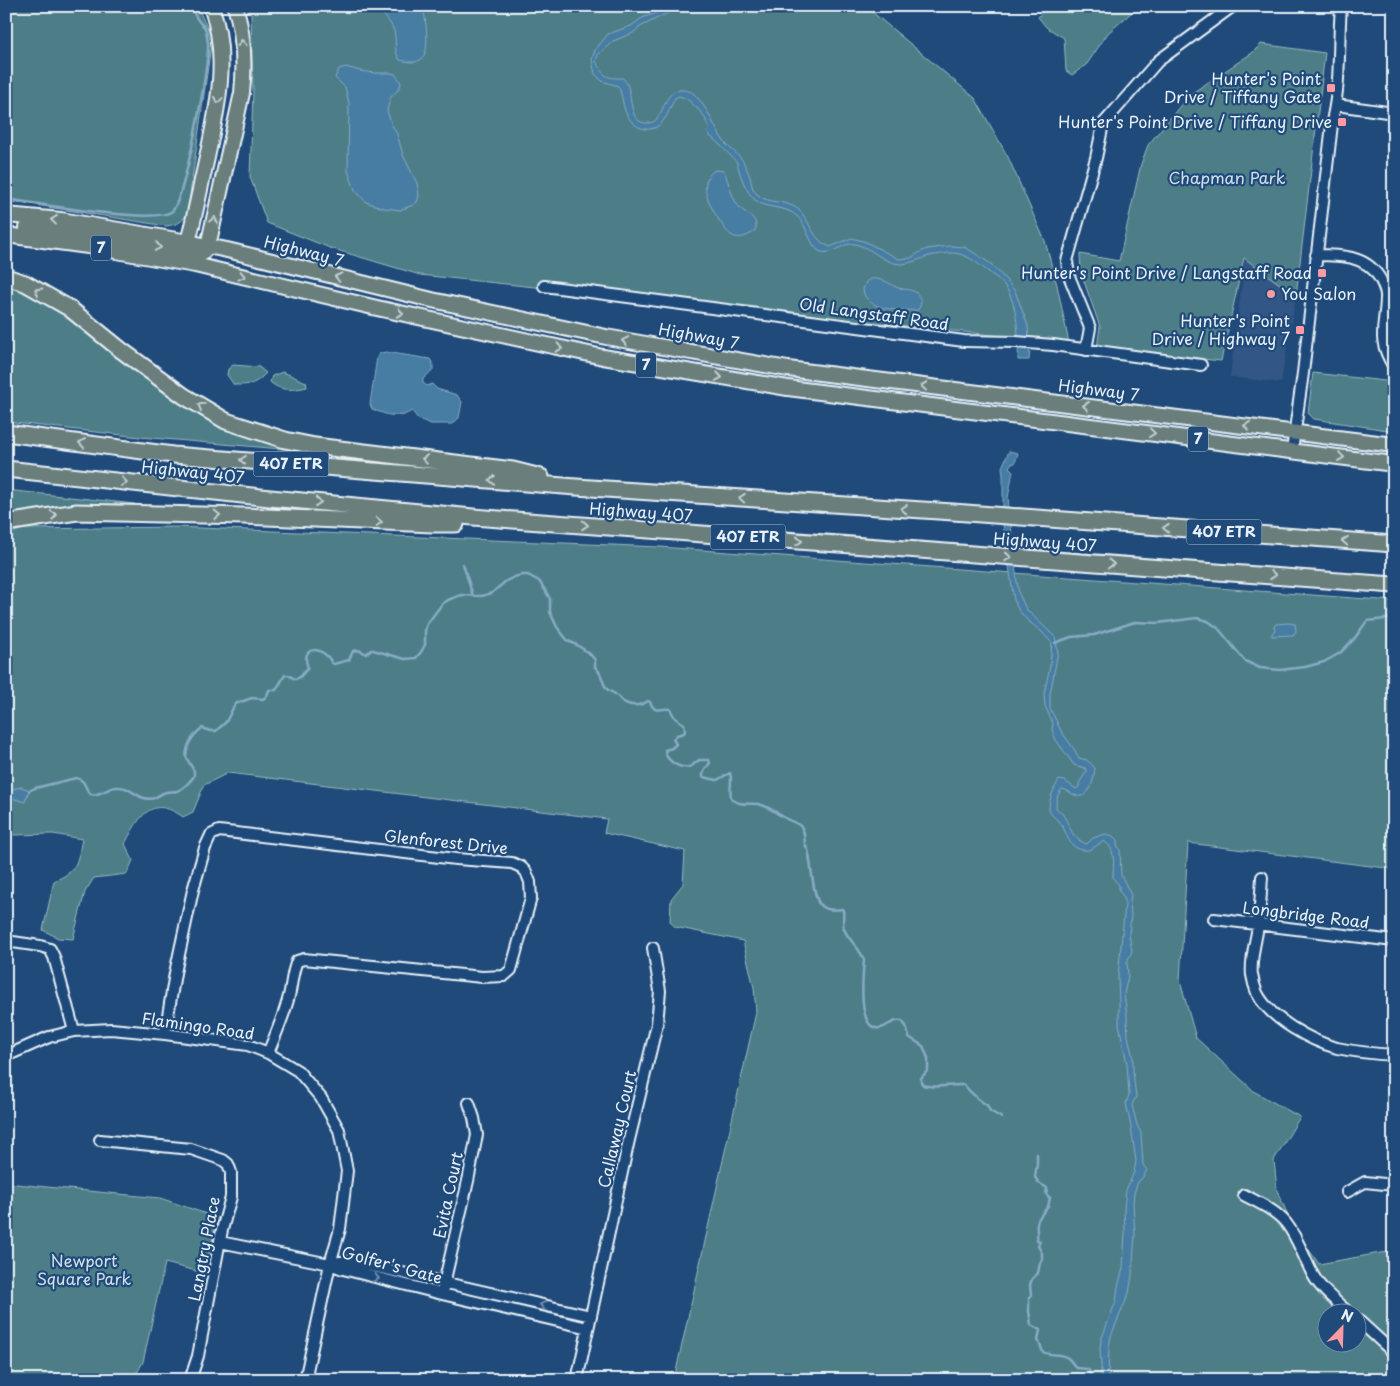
<svg xmlns="http://www.w3.org/2000/svg" width="1400" height="1386" viewBox="0 0 1400 1386" font-family="'Playpen Sans',sans-serif">
<rect width="100%" height="100%" fill="#1f4a7a"/>
<filter id="ink" filterUnits="userSpaceOnUse"><feTurbulence type="fractalNoise" baseFrequency=".02" numOctaves="2"/><feDisplacementMap in="SourceGraphic" scale="10" xChannelSelector="R" yChannelSelector="G"/><feConvolveMatrix kernelMatrix="1 2 1 2 8 2 1 2 1" color-interpolation-filters="sRGB"/></filter>
<g filter="url(#ink)">
<path fill="#335685" d="M1245,258L1296,296L1281,383L1230,377Z"/>
<path fill="#4e7e88" stroke="#9bb8c0" fill-rule="evenodd" d="M6,6H197L212,38L188,208C184,222 180,224 166,226L23,203L6,202Z
M247,6H865L975,98L1008,157L1045,241L1057,285L1069,343L420,275L330,248L267,223L250,177L253,92L251,14Z
M1048,6H1139L1108,33L1087,64L1072,75L1066,71L1064,38L1046,27L1038,17Z
M1261,44L1325,53L1296,296L1244,258L1221,361L1097,348L1100,327L1081,273L1080,254L1119,261L1141,164L1148,145L1189,95L1252,53Z
M6,283L24,290L46,302L83,327L182,405L240,433L317,452L140,437L6,422Z
M233,365L259,367L266,373C255,385 249,385 234,385L227,375L228,369Z
M283,372L306,382L307,387C294,390 281,392 270,382L272,376Z
M1313,373L1394,382V431L1314,419L1308,413Z
M6,490L135,504L136,507L55,506L6,517Z
M176,527L660,547L1394,601V869L1188,843L1180,981L1196,1038L1255,1092L1300,1117L1274,1160L1277,1190L1293,1227L1319,1264L1380,1253L1394,1252V1363L1386,1380H674L756,1012L754,988L743,941L675,927L670,921L671,899L683,884L685,851L604,833L607,819L228,773L204,785L193,812L183,817C151,794 139,817 125,844L133,860L127,874L94,878L85,892L73,939L58,938L43,930L54,881C78,871 77,862 82,839L53,834L13,835L6,842V535L23,529ZM1328,1314H1358V1344H1328Z
M6,1183L160,1198L218,1218L204,1273L165,1263L143,1362L133,1380H15L6,1378Z"/>
<path fill="#467da3" stroke="#87abc5" d="M372,6H423C425,18 432,53 420,60C414,64 406,61 400,60C394,52 396,44 395,36C394,24 382,12 372,6Z
M663,6H674L670,12L640,27L633,33L613,41L598,55L596,61C602,75 606,79 623,78C624,80 627,83 627,84C633,97 628,125 649,123C665,122 661,91 681,90C686,90 692,91 695,95C709,109 714,128 725,143C731,150 739,154 744,163C746,167 748,172 750,177C752,183 751,189 757,194C768,205 787,199 799,210C811,222 812,240 830,247L852,238L866,242L899,259L911,258L920,252L927,249L950,246L964,247L973,252L991,264L1006,280L1015,291L1028,326L1030,351L1029,360H1018C1019,337 1018,305 1005,286C1000,279 992,275 985,269C973,260 964,252 948,253C941,254 932,255 926,257C917,260 909,264 900,264C883,263 871,247 855,244C842,242 832,257 819,251C810,246 807,225 797,216C785,205 767,210 755,200C747,192 742,181 739,170C738,168 738,165 737,163C734,158 715,140 710,136L708,133L709,128L704,116L698,109L687,99L679,96L675,98C668,112 663,131 645,129C637,128 631,122 627,115C622,106 623,95 618,86L602,81L595,74L592,60L595,50L608,34L631,26L642,18L656,13Z
M346,67L360,71L375,73H391L395,74L400,81L401,84L398,90L390,98L387,111L392,125L397,134L403,155L417,183L419,196L417,202L413,205L400,210L384,208L366,202L355,190L348,171L349,103L345,87L335,78L339,69Z
M715,170L724,171C729,182 732,201 741,209C747,214 756,217 756,226C756,230 753,233 750,234C745,237 740,238 735,237C727,234 724,227 719,220C710,206 696,182 715,170Z
M870,279C881,278 887,282 896,287C905,291 916,287 920,299C922,303 920,306 918,310C901,311 866,311 863,290L866,282Z
M386,352L430,359L433,364V370L423,379V383L427,386L432,384L437,389L457,395L462,402L459,418L452,424H431L418,419L412,411L402,416V415C390,417 382,413 372,409L370,404L377,357L380,353Z
M1009,451L1018,453L1015,463L1011,464L1009,467L1013,471L1008,498L1017,582L1019,594L1026,609L1055,637L1058,652L1050,694V708L1061,731L1074,749L1079,758L1087,760L1095,768C1094,777 1091,799 1077,796C1071,794 1068,790 1062,789C1057,794 1056,802 1056,808C1071,818 1067,838 1087,844L1093,838L1105,834L1113,836L1117,840V845L1120,850L1121,875L1131,895L1130,901L1131,916L1129,934L1132,951L1127,962L1128,976L1124,994L1127,1016L1128,1036L1133,1058V1073L1136,1097L1132,1105L1137,1125L1141,1133L1143,1165L1147,1170L1143,1177L1138,1182L1134,1193L1133,1204L1135,1235L1132,1275L1129,1293L1111,1336L1109,1347L1108,1380H1101V1365L1100,1348L1101,1340L1116,1301L1118,1287L1123,1268L1125,1231L1124,1209L1126,1190L1134,1172L1136,1161L1131,1127L1126,1103L1129,1095L1127,1064L1119,1024V1001L1118,977L1125,904L1124,897L1119,891V885L1113,878C1113,864 1117,850 1104,841C1097,844 1091,852 1083,850C1067,847 1068,834 1061,824C1058,819 1050,816 1049,809C1049,799 1054,788 1059,780L1065,781L1076,789L1079,787V783L1087,771L1085,768L1074,765L1056,740L1052,730L1053,723L1045,706L1044,694L1050,666L1052,643L1041,631L1028,621L1019,611L1014,600L1003,525V476L1002,467Z
M1288,623L1295,624L1296,631L1293,635L1272,636V633L1275,630L1274,626L1276,624Z
M22,787L29,790L25,802L15,799L9,795L6,796V790Z"/>
<g fill="none" stroke-linecap="round" stroke-linejoin="round">
<path stroke="#87abc5" stroke-width="2.5" d="M6,199C35,203 151,224 171,212C184,205 210,62 208,43C207,39 207,32 205,28C203,25 200,23 198,20C195,16 193,11 191,6
M463,564L473,596
M1055,643L1071,637L1094,635L1135,622L1158,623L1197,618L1208,621L1218,628L1245,661L1260,668L1280,670L1305,667L1324,662L1340,653L1354,639L1367,621L1394,618
M29,791L35,788L76,778C87,780 84,790 91,794C98,797 109,787 116,787C130,786 133,795 144,798C156,801 156,795 166,792C169,791 174,792 177,791C183,789 191,781 194,776V771L186,757C187,744 192,736 202,728L210,731H216L226,722L235,704L252,698L263,699L267,696L269,690H276L285,675H288L295,679L300,677L308,668C299,644 324,646 332,663L334,664L349,660L353,651C358,649 361,651 366,654L371,650H373L405,659L416,658L421,652L425,645V630L427,624L442,604L448,600L461,595L482,596L492,593L506,581L514,577L522,575H528L539,581L545,590L550,599V612L557,627L568,641L577,645L590,654L595,660V667C603,674 601,680 606,688C609,692 613,692 616,695C618,696 620,699 622,701C631,707 639,707 648,701L650,702C656,715 659,707 670,709L675,718L684,724L685,731L684,733L677,735L673,739L676,744L672,748L665,750C665,760 679,769 689,767C693,766 696,762 699,760H709L710,763C707,767 702,772 703,777L717,780L730,773C733,780 728,795 732,799C739,806 750,803 758,804C769,806 776,813 785,818C791,822 798,822 802,828C805,833 804,838 805,843C806,848 806,845 808,850C811,861 813,900 821,906C827,911 836,910 843,909C844,916 842,923 844,929C849,941 860,948 864,960C863,973 856,1033 881,1028C889,1026 893,1019 902,1021L906,1026L909,1037L923,1046L928,1058V1070L921,1078V1082L923,1085C936,1089 950,1084 964,1085C968,1090 982,1103 987,1105L990,1111L1002,1118
M1037,1154V1163L1035,1177L1039,1183L1047,1188L1046,1194L1050,1198C1049,1201 1049,1204 1048,1206C1045,1212 1039,1215 1037,1223C1036,1229 1038,1234 1037,1240L1040,1241L1038,1246L1042,1253V1259L1040,1263L1038,1273L1032,1279L1030,1285L1031,1295L1029,1298V1311L1031,1325L1040,1330L1038,1340L1043,1352C1051,1356 1057,1353 1064,1356C1070,1358 1073,1364 1076,1368L1087,1369L1089,1370L1091,1380H1092
M1097,1380H1101"/>
<g stroke="#e8f1f8" stroke-width="14">
<path id="minor" d="M1336,105L1394,113
M1316,255C1340,255 1365,255 1379,277C1383,284 1387,291 1386,299C1385,328 1376,339 1394,367
M544,286L964,341L1016,342L1053,345L1201,365
M1086,350L1090,328L1069,276L1067,261L1096,158L1103,124L1158,61L1233,6
M1292,451L1303,373L1333,116C1341,80 1338,43 1341,6
M1262,877C1261,893 1260,910 1258,926C1256,941 1250,959 1252,975C1253,981 1255,988 1257,993C1270,1019 1311,1041 1337,1048C1356,1052 1375,1054 1394,1055
M1214,919L1394,941
M6,941L40,946L50,949L54,957L74,1031
M165,1034L175,973L193,890L205,848L211,835L219,831L456,859L512,863L521,867L526,872L530,882L531,898L511,970L504,976L482,977L304,959L297,961C292,972 292,984 289,996C284,1016 276,1034 268,1053
M6,1056L49,1037L74,1031L111,1029L165,1034L248,1045L268,1053L298,1071L321,1098L339,1130L347,1171L340,1229L330,1264L305,1380
M100,1140L191,1149L223,1160L228,1164L231,1172V1197L222,1230L198,1356L190,1380
M1347,1192L1365,1182L1394,1185
M1244,1195C1259,1203 1275,1210 1286,1223C1298,1238 1304,1258 1313,1275C1321,1290 1337,1302 1350,1314
M220,1242L330,1264L343,1269L442,1294L588,1328
M331,1263L350,1261L591,1316
M443,1288L468,1181L477,1135L474,1118L469,1103
M1358,1320L1394,1353
M577,1380L629,1140L657,1024L660,991L653,948"/>
</g>
<g stroke="#e8f1f8" stroke-width="18">
<path id="major" d="M6,215L61,220L188,242L227,250L432,300L606,337L788,369L1394,445
M27,228L62,232L120,240L200,255L208,246L242,93C245,63 244,34 235,6
M6,235L88,246L195,265L377,308L603,357L788,388L1394,464
M189,251L188,242C195,215 200,189 206,162C217,112 230,57 211,6"/>
</g>
<g stroke="#e8f1f8" stroke-width="19">
<path id="highway" d="M6,277L25,283L69,308L121,350L184,396L226,421L285,440L315,446L513,470L541,477
M6,433L173,455L576,487L953,512L1394,544
M6,469L270,498L473,517L1394,585
M6,523L77,512L243,516L433,524H456"/>
</g>
<use href="#minor" stroke="#1f4a7a" stroke-width="10"/>
<use href="#major" stroke="#6b7f7c" stroke-width="14"/>
<use href="#highway" stroke="#6b7f7c" stroke-width="15"/>
</g>
<defs><path id="oneway-chevron" d="M-2-3.5L2.5 0L-2 3.5" fill="none" stroke-width="1.6" stroke-linecap="round" stroke-linejoin="round" transform="scale(1.25)"/></defs>
<g stroke="#c2cfd3">
<use href="#oneway-chevron" transform="translate(242 43) rotate(-95)"/>
<use href="#oneway-chevron" transform="translate(218 100) rotate(98)"/>
<use href="#oneway-chevron" transform="translate(54 220) rotate(-173)"/>
<use href="#oneway-chevron" transform="translate(214 220) rotate(-78)"/>
<use href="#oneway-chevron" transform="translate(158 247) rotate(11)"/>
<use href="#oneway-chevron" transform="translate(242 276) rotate(13)"/>
<use href="#oneway-chevron" transform="translate(338 277) rotate(-166)"/>
<use href="#oneway-chevron" transform="translate(38 291) rotate(-150)"/>
<use href="#oneway-chevron" transform="translate(400 313) rotate(12)"/>
<use href="#oneway-chevron" transform="translate(625 341) rotate(-170)"/>
<use href="#oneway-chevron" transform="translate(559 348) rotate(12)"/>
<use href="#oneway-chevron" transform="translate(719 377) rotate(9)"/>
<use href="#oneway-chevron" transform="translate(924 386) rotate(-173)"/>
<use href="#oneway-chevron" transform="translate(201 406) rotate(-150)"/>
<use href="#oneway-chevron" transform="translate(1086 406) rotate(-173)"/>
<use href="#oneway-chevron" transform="translate(1247 426) rotate(-173)"/>
<use href="#oneway-chevron" transform="translate(1152 433) rotate(7)"/>
<use href="#oneway-chevron" transform="translate(82 443) rotate(-173)"/>
<use href="#oneway-chevron" transform="translate(1341 457) rotate(7)"/>
<use href="#oneway-chevron" transform="translate(425 459) rotate(-173)"/>
<use href="#oneway-chevron" transform="translate(243 460) rotate(-175)"/>
<use href="#oneway-chevron" transform="translate(492 480) rotate(-175)"/>
<use href="#oneway-chevron" transform="translate(124 482) rotate(6)"/>
<use href="#oneway-chevron" transform="translate(742 498) rotate(-176)"/>
<use href="#oneway-chevron" transform="translate(318 502) rotate(5)"/>
<use href="#oneway-chevron" transform="translate(904 509) rotate(-176)"/>
<use href="#oneway-chevron" transform="translate(54 515) rotate(-9)"/>
<use href="#oneway-chevron" transform="translate(217 515) rotate(1)"/>
<use href="#oneway-chevron" transform="translate(379 522) rotate(3)"/>
<use href="#oneway-chevron" transform="translate(585 525) rotate(4)"/>
<use href="#oneway-chevron" transform="translate(1166 528) rotate(-176)"/>
<use href="#oneway-chevron" transform="translate(799 541) rotate(4)"/>
<use href="#oneway-chevron" transform="translate(1345 541) rotate(-176)"/>
<use href="#oneway-chevron" transform="translate(1008 557) rotate(4)"/>
<use href="#oneway-chevron" transform="translate(1111 564) rotate(4)"/>
<use href="#oneway-chevron" transform="translate(1273 575) rotate(4)"/>
</g>
<g stroke="#6f8dac">
<use href="#oneway-chevron" transform="translate(376 1278) rotate(14)"/>
<use href="#oneway-chevron" transform="translate(543 1305) rotate(-167)"/>
</g>
</g>
<g fill="#ff9aa2" stroke="#1f4a7a" stroke-width="2">
<rect x="1326" y="83" width="10" height="10" rx="2.5"/>
<rect x="1337" y="117" width="10" height="10" rx="2.5"/>
<rect x="1317" y="268" width="10" height="10" rx="2.5"/>
<circle cx="1271" cy="294" r="5"/>
<rect x="1295" y="325" width="10" height="10" rx="2.5"/>
</g>
<g text-anchor="middle" stroke-width="4.5" stroke-linejoin="round" paint-order="stroke">
<g fill="#1f4a7a" stroke="#acbfd2" stroke-width="1">
<rect x="91" y="235.5" width="20" height="25" rx="4"/>
<rect x="636" y="352.5" width="20" height="25" rx="4"/>
<rect x="1188" y="426.5" width="20" height="25" rx="4"/>
<rect x="253.5" y="451.5" width="75" height="25" rx="4"/>
<rect x="1186.5" y="519.5" width="75" height="25" rx="4"/>
<rect x="710.5" y="524.5" width="75" height="25" rx="4"/>
</g>
<g font-size="15" font-weight="bold" fill="#e8f1f8">
<text x="101" y="253">7</text>
<text x="646" y="370">7</text>
<text x="1198" y="444">7</text>
<text x="291" y="469">407 ETR</text>
<text x="1224" y="537">407 ETR</text>
<text x="748" y="542">407 ETR</text>
</g>
<g font-size="16" fill="#e8f1f8" stroke="#1f4a7a" text-anchor="end">
<text x="1321" y="85">Hunter's Point<tspan x="1321" dy="18">Drive / Tiffany Gate</tspan></text>
<text x="1332" y="128">Hunter's Point Drive / Tiffany Drive</text>
<text x="1312" y="279">Hunter's Point Drive / Langstaff Road</text>
<text x="1281" y="300" text-anchor="start">You Salon</text>
<text x="1290" y="327">Hunter's Point<tspan x="1290" dy="18">Drive / Highway 7</tspan></text>
</g>
<g font-size="16" fill="#d1e0e7" stroke="#1f4a7a">
<text x="1227" y="184">Chapman Park</text>
<text x="84" y="1267">Newport<tspan x="84" dy="18">Square Park</tspan></text>
</g>
<g font-size="16" fill="#e8f1f8" stroke="#1f4a7a">
<text transform="translate(304 251) rotate(14)" y="6">Highway 7</text>
<text transform="translate(874 314) rotate(8)" y="6">Old Langstaff Road</text>
<text transform="translate(699 336) rotate(10)" y="6">Highway 7</text>
<text transform="translate(1099 390) rotate(7)" y="6">Highway 7</text>
<text transform="translate(193 472) rotate(6)" y="6">Highway 407</text>
<text transform="translate(641 512) rotate(4)" y="6">Highway 407</text>
<text transform="translate(1045 542) rotate(4)" y="6">Highway 407</text>
<text transform="translate(446 842) rotate(6)" y="6">Glenforest Drive</text>
<text transform="translate(1306 915) rotate(7)" y="6">Longbridge Road</text>
<text transform="translate(198 1026) rotate(8)" y="6">Flamingo Road</text>
<text transform="translate(617 1129) rotate(-77)" y="6">Callaway Court</text>
<text transform="translate(448 1195) rotate(-78)" y="6">Evita Court</text>
<text transform="translate(204 1249) rotate(-79)" y="6">Langtry Place</text>
<text transform="translate(392 1265) rotate(15)" y="6">Golfer's Gate</text>
</g>
</g>
<rect width="1400" height="1386" fill="none" stroke="#1f4a7a" stroke-width="25"/>
<rect x="12" y="12" width="1375" height="1361" fill="none" stroke="#e8f1f8" stroke-width="2" filter="url(#ink)"/>
<g transform="translate(1342 1328) rotate(23)"><circle r="24" fill="#1f4a7a" stroke="#6f8dac"/>
<path d="M0-4L9 19L0 12L-9 19Z" fill="#ff9aa2"/>
<text y="-8" font-size="14" font-weight="bold" text-anchor="middle" fill="#e8f1f8">N</text>
</g>
</svg>
